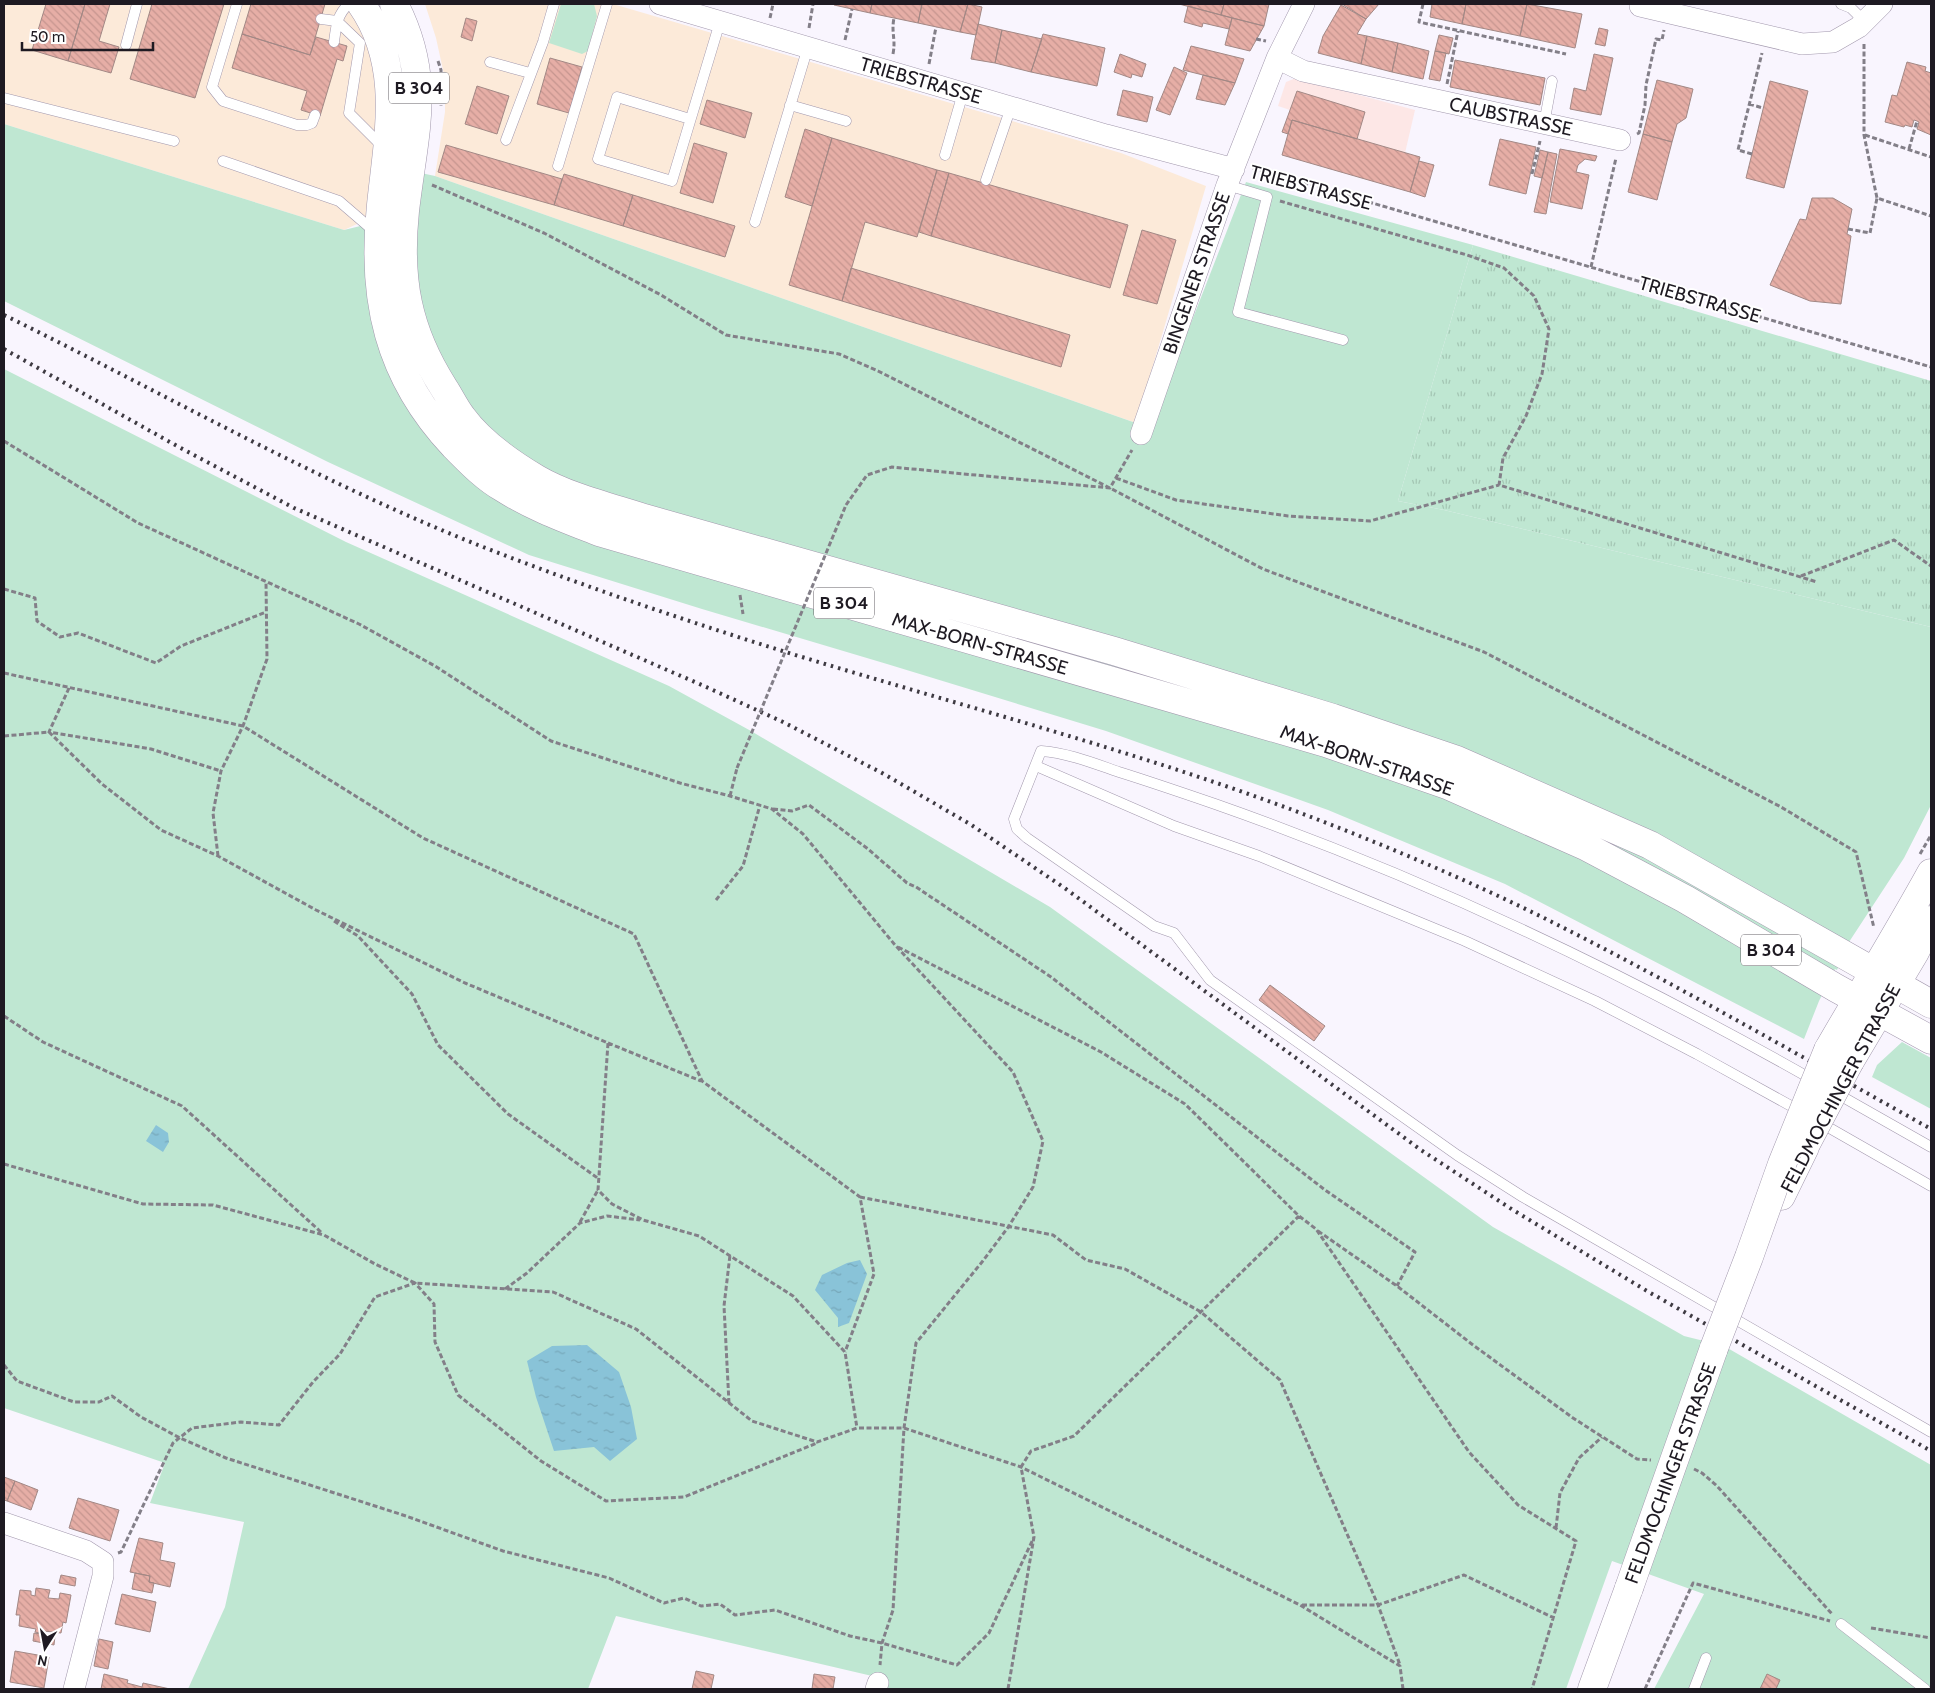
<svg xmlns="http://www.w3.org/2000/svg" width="1935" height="1693" viewBox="0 0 1935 1693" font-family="Cabin,sans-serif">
<defs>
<pattern id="park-tufts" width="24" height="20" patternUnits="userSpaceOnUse" patternTransform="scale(1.25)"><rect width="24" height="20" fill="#bfe7d2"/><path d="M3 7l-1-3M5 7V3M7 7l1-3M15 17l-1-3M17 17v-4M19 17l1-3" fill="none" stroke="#a4c6b4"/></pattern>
<pattern id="water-ripples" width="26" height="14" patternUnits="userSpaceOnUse" patternTransform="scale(1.25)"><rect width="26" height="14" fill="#89c3d8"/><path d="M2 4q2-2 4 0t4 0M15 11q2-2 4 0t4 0" fill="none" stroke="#76a7b9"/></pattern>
<pattern id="building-back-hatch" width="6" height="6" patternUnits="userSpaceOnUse" patternTransform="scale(1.25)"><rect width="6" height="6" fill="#e6aea6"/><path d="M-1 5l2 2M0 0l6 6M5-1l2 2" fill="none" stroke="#c5958f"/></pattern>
</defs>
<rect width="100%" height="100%" fill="#f9f5fe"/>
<path fill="#fcead9" d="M4,4H352L382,79L368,219L344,230L4,124Z
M425,4H613L1121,153L1206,186L1136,423L435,176L445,112V79L436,38Z"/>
<path fill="#fde7e6" d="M1296,78L1415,110L1405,153L1292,120L1290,110L1278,106L1286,82Z"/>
<path fill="#bfe7d2" d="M561,4H594L597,16L588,51L582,54L549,43Z
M383,8L399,30L421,173L435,176L1150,428L1246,182L1473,245L1398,501L1444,510L1931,627V805L1904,858L1849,942L1837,970L1835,969L1819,1001L1804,1039L1505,884L1328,810L1106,731L887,664L702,609L529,555L328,462L4,301V124L344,230L389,219L380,13Z
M4,369L346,542L669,686L751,731L1050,907L1493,1227L1684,1336L1724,1346L1931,1465V1689H1654L1704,1594L1612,1561L1566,1689H883L885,1679L616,1616L588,1689H188L225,1607L244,1522L150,1503L165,1463L4,1408Z
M1902,1042L1931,1058V1109L1872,1077L1877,1065Z"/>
<path fill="url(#park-tufts)" d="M1473,245L1931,381V627L1444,510L1398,501Z"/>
<path fill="url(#water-ripples)" d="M156,1125L168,1133L169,1142L163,1152L146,1141Z
M860,1260L867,1274L849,1323L838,1327V1318L815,1290L822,1275L847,1263Z
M587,1345L619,1372L631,1407L637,1439L610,1461L594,1447L554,1451L536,1397L527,1361L552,1346Z"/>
<path fill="url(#building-back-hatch)" stroke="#a28885" d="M46,4H85L68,61L32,50Z
M85,4H110L99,41L119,47L111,73L68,61Z
M152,4H224L195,98L130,79Z
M251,4H325L310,55L242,34Z
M834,4H872L870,13L834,5Z
M872,4H922L918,23L870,13Z
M922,4H968L960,32L918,23Z
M968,4L982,7L976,35L960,32Z
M1179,4H1224L1221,15Z
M1224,4H1269L1264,26L1221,15Z
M1342,4H1379L1366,19Z
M1432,4H1466L1462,24L1430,17Z
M1466,4H1527L1520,36L1462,24Z
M1527,4L1582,14L1575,48L1520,36Z
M1341,5L1366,19L1357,34L1367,36L1361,64L1318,53L1323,36Z
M1188,6L1232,18L1229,29L1203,23L1202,27L1184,22Z
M466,18L477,21L472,41L461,37Z
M1232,18L1264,26L1250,51L1225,45Z
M978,24L1002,30L995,63L971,59Z
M1599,28L1608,30L1605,46L1595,44Z
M1002,30L1042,39L1031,72L995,63Z
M242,34L310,55L316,37L347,46L343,61L337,59L320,116L301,110L307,91L232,68Z
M1043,34L1105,48L1097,86L1031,72Z
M1439,35L1453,38L1449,54L1435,51Z
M1367,36L1398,43L1392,72L1361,64Z
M1398,43L1429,51L1423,79L1392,72Z
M1191,46L1244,59L1235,83L1183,70Z
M1435,51L1446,53L1440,81L1429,79Z
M1120,54L1146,64L1142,77L1132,74L1131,78L1114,72Z
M1594,54L1613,58L1601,115L1570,109L1574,88L1586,91Z
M550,58L582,67L569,113L537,104Z
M1455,60L1545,78L1540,105L1450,87Z
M1907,62L1926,67L1925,71L1931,73V135L1917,129L1919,122L1917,121L1914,120L1912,127L1905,125L1904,127L1885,122L1892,95L1897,96Z
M1174,67L1187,73L1170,115L1156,110Z
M1203,75L1235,83L1225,105L1196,99Z
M1657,80L1693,89L1686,118L1677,124L1672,142L1643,134Z
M1770,81L1808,91L1784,188L1746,178Z
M477,86L509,96L497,134L465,124Z
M1123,90L1153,97L1147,122L1117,115Z
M1297,91L1365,112L1357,139L1292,120L1288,134L1282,132Z
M707,100L752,113L745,138L700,124Z
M1292,120L1420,157L1410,192L1282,155Z
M805,129L832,138L812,206L785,197Z
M1643,134L1672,142L1657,200L1628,192Z
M832,138L937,170L917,237L865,222L842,301L789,285Z
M1500,139L1536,147L1526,194L1489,185Z
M694,143L727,153L713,203L680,193Z
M446,145L562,179L554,205L438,172Z
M1560,149L1597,156L1595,161L1585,159L1578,165L1576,172L1589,175L1582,209L1550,202Z
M1540,150L1548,152L1542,178L1534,176Z
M1548,152L1557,154L1546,214L1534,212Z
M1419,161L1434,165L1425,197L1410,192Z
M937,170L949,173L931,236L919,232Z
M949,173L1128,225L1110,288L931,236Z
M564,174L633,195L623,226L554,205Z
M633,195L735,226L725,257L623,226Z
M1812,198H1833L1852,209L1847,234L1851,236L1841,304L1810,301L1770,285L1800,219L1806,220Z
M1142,230L1176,240L1157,304L1123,295Z
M851,268L1070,335L1061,367L842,301Z
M1270,985L1325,1026L1314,1041L1259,1000Z
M4,1477L15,1481L7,1501L4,1500Z
M15,1481L38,1490L31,1510L7,1501Z
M78,1498L119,1510L110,1541L69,1528Z
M139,1538L163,1543L160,1560L175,1563L170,1587L149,1582L150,1576L130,1572Z
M135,1573L150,1576L149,1582L154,1583L152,1593L132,1589Z
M61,1575L76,1578L75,1586L59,1583Z
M36,1588L50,1590L48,1598L59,1599L60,1593L71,1595L66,1623L63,1622L61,1633L44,1631V1634L35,1632L36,1629L19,1626L20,1615H16L20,1590L31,1591V1595L35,1596Z
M122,1594L156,1602L150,1632L115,1624Z
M34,1633L55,1636L54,1645L33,1641Z
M99,1639L113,1642L108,1669L94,1666Z
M15,1651L49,1657L44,1688L10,1682Z
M696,1671L714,1675L711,1689H692Z
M104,1674L128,1680L127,1683L142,1687L143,1683L170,1689H101Z
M814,1674L835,1677L833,1689H812Z
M1767,1674L1780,1680L1776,1689H1760Z"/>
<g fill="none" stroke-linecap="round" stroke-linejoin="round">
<g stroke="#a298ad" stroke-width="11">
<path id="lane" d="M237,4L212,87L223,101L297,125H307L312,123L315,115
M1841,4L1851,8L1865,22
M321,19L337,21L360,43L349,113L382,146
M334,42C336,27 337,14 349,4
M126,45L137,4
M490,62L530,73
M4,98L174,141
M790,105L846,121
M690,119L617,97L598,159L672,181L720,22
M1544,124L1552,81
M506,140L543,42L554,4
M945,155L963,93
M223,161L339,201L375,232
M558,166L607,4
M986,180L1011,107
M1227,185L1267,197L1238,312L1343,340
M755,222L808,47
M1036,766L1174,826L1259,856L1465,941L1595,1001L1697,1054L1802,1112
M1815,1081C1623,972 1423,877 1215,804C1183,793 1151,782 1119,772C1093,763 1068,753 1041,751L1014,819L1017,829L1027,838L1154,926L1174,933L1210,980L1457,1155L1523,1197L1931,1432
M1834,1092L1931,1147
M1819,1122L1931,1186
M1841,1624L1925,1689
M1694,1689L1706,1658"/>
</g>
<g stroke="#a298ad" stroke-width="22">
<path id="street" d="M660,4L1106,135L1234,169
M1640,6L1802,44L1833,42L1859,27L1882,4
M1277,58L1303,71L1620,140
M1141,434L1227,185L1277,58L1304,4
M4,1523L86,1551L103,1562V1576L74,1689
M876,1689L878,1683"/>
</g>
<g stroke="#a298ad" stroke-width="29">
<path id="secondary" d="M1828,1050C1862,991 1898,933 1931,873
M1850,1061L1915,952L1931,920
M1781,1196L1805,1147
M1648,1534L1714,1348
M1592,1689L1629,1588"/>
</g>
<g stroke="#a298ad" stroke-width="29">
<path id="primary" d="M361,4C404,65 388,136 381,205C371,299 388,376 454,446C469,461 484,477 503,488C533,507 566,519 599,532L1326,743L1447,785L1585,846L1685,899L1836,988L1931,1040
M394,4C433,79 414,132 405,211C398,279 407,330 444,388C450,397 455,408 462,417C481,443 510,463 537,479C568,497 610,507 644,518L1114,651L1333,718L1457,760L1650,845L1931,1004"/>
</g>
<path stroke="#837f88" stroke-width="3" stroke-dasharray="5 2.5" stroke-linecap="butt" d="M1423,4L1419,22L1566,54
M770,18L773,4
M809,28L813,4
M1256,39L1266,41
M845,40L852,9
M1864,44V135L1877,198L1931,216
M893,54C896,39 891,33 894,18
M438,61L441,70V106
M929,64L936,27
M1447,84L1458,31
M1749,104L1763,108
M1637,134L1639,133L1645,105L1646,85L1656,39L1662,40L1664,30
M1865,135L1931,157
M1909,149L1917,121
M1752,154L1738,150L1762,53
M1253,168L1931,367
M1532,174L1540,141
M432,185L544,233L661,295L726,335L839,354L878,371L1110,488L1263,569L1484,652L1781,807L1856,852L1874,928
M1280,201L1467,255L1504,268L1534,296L1549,329L1542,374L1526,416L1503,458L1499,485L1817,582
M1848,229L1870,233L1877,198
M1591,267L1616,158
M4,441L138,523L359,624L435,666L551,741L680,783L730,796L772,809L803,834L895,945L1013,1072L1043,1141L1033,1187L1009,1226L982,1262L916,1343L904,1428L893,1610L882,1643L880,1665
M1116,478L1176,500L1288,516L1370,521L1499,485
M846,505L867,475L892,467L1110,488L1132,450
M1801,576L1894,540L1931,566
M4,589L35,598L37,621L60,637L78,633L156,663L181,646L266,612
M740,595L743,614
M4,673L243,726L423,838L634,934L702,1081L860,1197L874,1274L845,1352
M69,688L49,732L151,749L221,771
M4,736L49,732L102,784L161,830L218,856L316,910L465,983L608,1043L598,1190L612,1204L643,1220L699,1236L793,1296L845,1352L857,1428
M730,796L737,768
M773,809L792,811L809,805L868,849L907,883L916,887L1051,977L1325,1190L1415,1252L1397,1286
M1920,854L1931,835
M218,856L213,813L221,771L243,726L267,659L266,582
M716,900L743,866L760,805
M334,921L358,936L412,994L438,1045L508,1114L599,1179
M898,947L1101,1052L1185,1104L1299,1216L1316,1229L1469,1452L1518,1505L1576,1541L1532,1689
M4,1016L43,1042L182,1106L322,1233
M608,1043L701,1081
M4,1164L143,1204L213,1205L324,1235L375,1264L415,1283L553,1292L636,1329L752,1421L817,1442L857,1428H904L1021,1467L1300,1605L1400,1666L1403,1689
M860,1197L1053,1235L1086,1260L1125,1269L1201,1312L1280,1380L1378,1605L1400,1665
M580,1222L598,1190
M1318,1231L1397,1286L1473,1345L1573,1418L1637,1459L1651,1460
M505,1289L527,1273L580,1223L607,1216L640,1220
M4,1365L17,1381L74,1402H99L112,1396L141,1417L180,1438L226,1458L406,1516L503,1551L609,1578L664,1603L684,1598L701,1606L720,1604L735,1615L775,1610L850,1636L882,1643L957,1665L989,1633L1034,1537
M729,1403L724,1306L730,1255
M1694,1469L1702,1473L1717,1486L1832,1614
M1556,1528L1560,1493L1579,1458L1602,1437
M118,1553L121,1552L173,1443L192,1428L241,1422L279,1425L313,1382L340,1354L375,1297L415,1283L434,1304L435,1342L458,1395L541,1461L606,1501L684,1497L817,1443
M1302,1605H1378L1464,1575L1554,1618
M1871,1628L1931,1638
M1008,1689L1034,1537L1021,1467L1031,1451L1074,1436L1299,1216
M1645,1689L1693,1583L1830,1621"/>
<use href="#lane" stroke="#fff" stroke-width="10"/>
<use href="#street" stroke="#fff" stroke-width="21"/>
<use href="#secondary" stroke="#fff" stroke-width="28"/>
<use href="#primary" stroke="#fff" stroke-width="28"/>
<path stroke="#3e3a42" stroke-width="4" stroke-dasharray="2.5 5" stroke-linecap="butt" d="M4,315C161,392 315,480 478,545C570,581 663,613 757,643C934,699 1115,744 1290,809C1375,841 1461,877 1542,917C1674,983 1802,1057 1931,1129
M4,349L177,446L294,508L704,686L783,722L882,773L970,824L1066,889L1421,1150L1513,1210L1647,1291L1931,1451"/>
<g stroke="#a298ad" stroke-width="29" stroke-linecap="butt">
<path id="secondary-bridge" d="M1806,1144L1850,1061
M1714,1348L1749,1257L1782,1164L1828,1050
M1629,1588L1648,1534"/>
</g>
<path stroke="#837f88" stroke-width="3" stroke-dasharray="5 2.5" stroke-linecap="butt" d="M737,768L846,505"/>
<use href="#secondary-bridge" stroke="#fff" stroke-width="28"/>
</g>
<g text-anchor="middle" stroke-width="4" stroke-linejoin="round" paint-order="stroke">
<g fill="#fff" stroke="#625f64" stroke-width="1">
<rect x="389" y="72.5" width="60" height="31" rx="4"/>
<rect x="814" y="587.5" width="60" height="31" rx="4"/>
<rect x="1741" y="934.5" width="60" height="31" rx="4"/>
</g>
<g font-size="18" font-weight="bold" fill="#1e1a22">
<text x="419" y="94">B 304</text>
<text x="844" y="609">B 304</text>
<text x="1771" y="956">B 304</text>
</g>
<g font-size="19" fill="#1e1a22" stroke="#fff">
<text transform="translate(921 80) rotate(16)" y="7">TRIEBSTRASSE</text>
<text transform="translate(1511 116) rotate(12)" y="7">CAUBSTRASSE</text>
<text transform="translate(1311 187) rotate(15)" y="7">TRIEBSTRASSE</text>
<text transform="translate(1196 273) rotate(-71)" y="7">BINGENER STRASSE</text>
<text transform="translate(1700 299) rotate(16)" y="7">TRIEBSTRASSE</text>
<text transform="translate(980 643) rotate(16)" y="7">MAX-BORN-STRASSE</text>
<text transform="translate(1367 760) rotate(19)" y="7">MAX-BORN-STRASSE</text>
<text transform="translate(1840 1088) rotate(-62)" y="7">FELDMOCHINGER STRASSE</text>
<text transform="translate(1670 1473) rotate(-70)" y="7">FELDMOCHINGER STRASSE</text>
</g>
</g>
<rect width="1935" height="1693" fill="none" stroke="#1e1a22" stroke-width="10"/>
<g transform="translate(45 1648) rotate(191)" stroke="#ffffff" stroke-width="4" paint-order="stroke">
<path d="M0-4L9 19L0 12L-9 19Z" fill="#1e1a22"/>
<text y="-8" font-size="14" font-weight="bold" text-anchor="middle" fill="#1e1a22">N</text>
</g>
<path d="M22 42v8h131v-8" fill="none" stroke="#1e1a22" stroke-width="2.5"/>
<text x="30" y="42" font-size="15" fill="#1e1a22" stroke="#ffffff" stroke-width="4" paint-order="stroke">50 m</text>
</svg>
